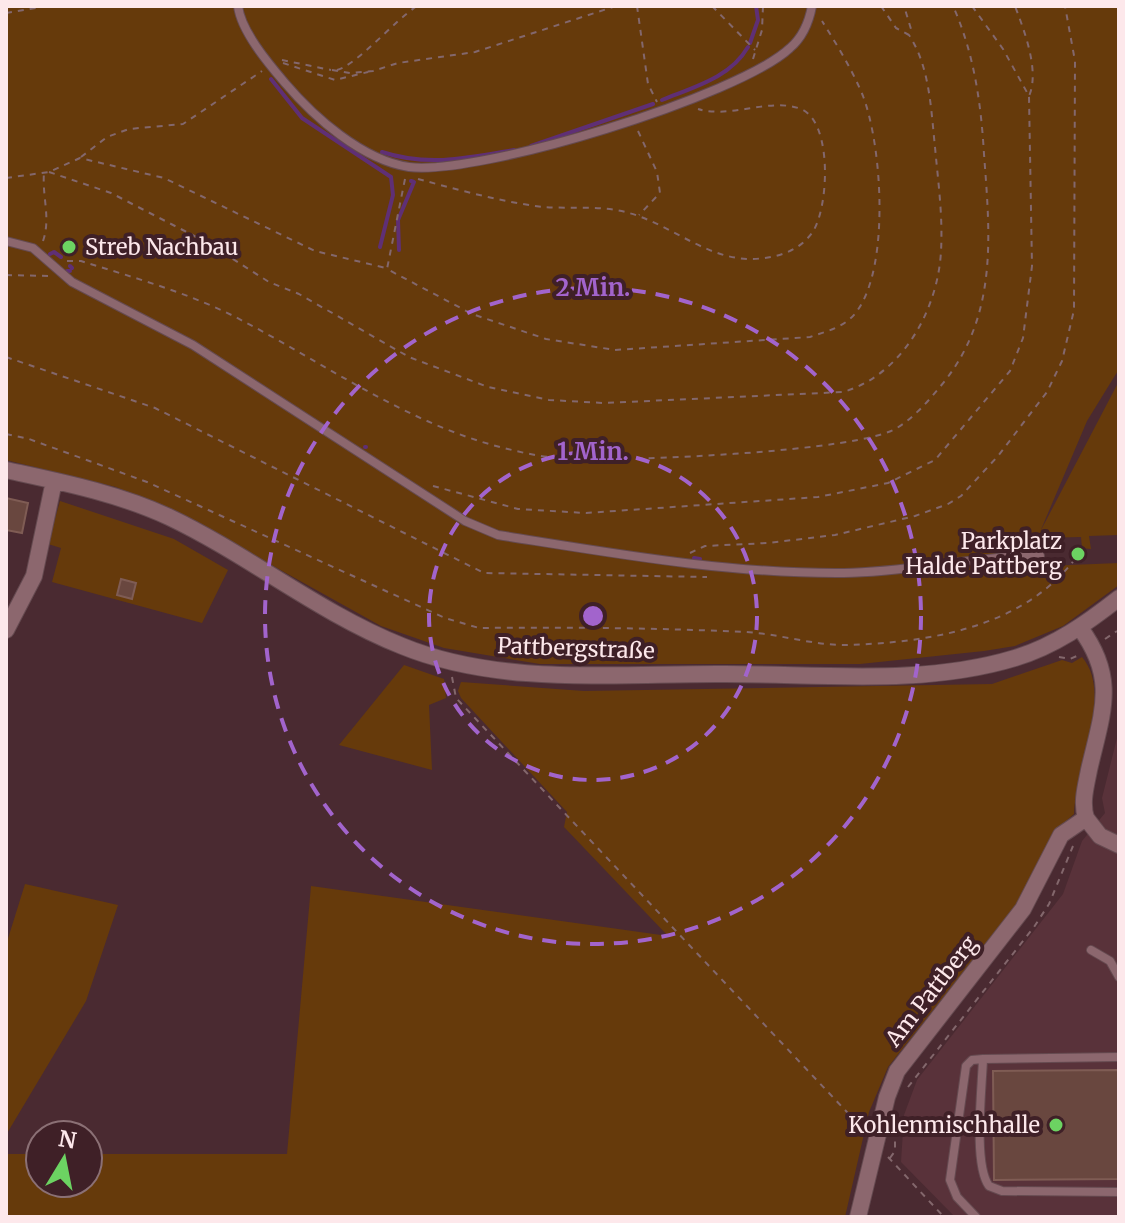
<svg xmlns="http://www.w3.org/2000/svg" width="1125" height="1223" viewBox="0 0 1125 1223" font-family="Merriweather,serif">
<rect width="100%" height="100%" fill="#4a2a31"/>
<path fill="#59323a" d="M1119,730V1217H955L901,1162L904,1115L917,1080L1063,894L1082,841L1105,813L1102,798Z"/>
<path fill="#663a0b" d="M6,6H1119V369L1087,421L1040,532L1119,381V535L1089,536L1091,549L1082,548L1081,537L1040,538L1033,548L1034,557L1046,566L1119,563V585L1063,626L1015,646L984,651L860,664H540L444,648L381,626L191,520L116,487L6,460Z
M60,501L174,539L228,570L202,623L52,582L61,548L48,544Z
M1082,657C1114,694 1075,770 1074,814L1058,828L1023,896L888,1067L869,1112L845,1217H6V1154H40V1183H88V1154H287L311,886L668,936L564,827L567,812L461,698L458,691L461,682L584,691L992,684L1062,660L1072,663Z
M404,665L444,679L446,698L429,705L432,770L339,745Z
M25,884L118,905L86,1001L6,1135V945Z"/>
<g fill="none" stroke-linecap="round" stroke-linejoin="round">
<path stroke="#5f2f75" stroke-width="4" d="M750,43L758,20L756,6
M271,79L302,118L391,177L393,195L380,247
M662,100C694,87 730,78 748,47
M531,146L653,104
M382,152C428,167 468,158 514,150
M399,250L398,220L414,182L411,181
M50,254L54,252L61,257
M70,266L72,268
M67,271H70
M365,447H366
M694,558L700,559"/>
</g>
<path fill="#69473f" stroke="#7f5c54" stroke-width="2" d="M6,498L28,503L22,533L6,530Z
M121,579L136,583L132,599L117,595Z
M1119,1070V1179L994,1180L993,1071Z"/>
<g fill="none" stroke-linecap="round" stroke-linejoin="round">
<g stroke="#654a50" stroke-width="10">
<path id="service" d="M238,6C241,31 268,63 285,83C314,117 362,160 409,167C478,176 739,96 790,48C803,37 809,22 812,6
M6,241L33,248L72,282L193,345L465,521L498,535C612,553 728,574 844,573C910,572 975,556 1040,556
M1091,950L1110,961L1119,977
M1119,1057L983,1059C982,1088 973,1164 989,1186L1002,1191L1119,1192
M976,1217L957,1197L950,1180L966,1066L972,1060L983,1059"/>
</g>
<g stroke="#654a50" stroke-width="18">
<path id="minor" d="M6,470C61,482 117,493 169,517C249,555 319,613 402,646C502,687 620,673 726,674C821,674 923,686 1015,658C1055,646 1087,623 1119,598
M6,630L34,576L54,481
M1086,818L1100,836L1119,845
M858,1217L887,1097L897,1071L1023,909L1061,835L1086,818C1081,802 1086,786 1089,770C1102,713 1118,679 1080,628"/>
</g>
<path stroke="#83676c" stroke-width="2" stroke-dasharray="6 6" stroke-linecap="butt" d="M637,6L648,84L657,102
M712,6L755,50
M881,6L896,28L909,35L911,29L904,6
M972,6L1003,49L1029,96C1040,71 1024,30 1015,6
M6,13L48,6
M753,59L762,30L763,6
M282,60L331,70
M283,63L335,80L368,72
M332,70L350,73L373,71L398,63L475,52L616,6
M337,70C358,64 394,21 417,6
M638,131L657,172L660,193L639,215
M81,157L107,137L129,129L183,124L262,71
M49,172L111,193L206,242L269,282L299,294L409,357L488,387L549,400L604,403L843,392C902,375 938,310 941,251C943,216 938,181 935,147C931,110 930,67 909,35
M6,178L49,172L80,158L164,178L315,251L386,268
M405,179L387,269L472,314L546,339L615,350L810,337C827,331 846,327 857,311C890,266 882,146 863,96C852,69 837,45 822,21
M418,179C459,190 502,202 543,207C570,209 603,205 629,213C672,225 707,260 753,259C776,258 798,252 812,233C829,209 833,122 801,109C770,97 731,119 698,109
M43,241C51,218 42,197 44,173
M67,261H81C135,278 193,294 243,321C327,365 410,425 504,448C527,454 552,459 576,459C631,461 858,452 897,428C916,416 930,399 944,382C998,314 990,235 984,154C981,103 974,53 953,6
M6,275L49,276
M6,357L155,408L484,573L707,577
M6,434L29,439L147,482L445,618L479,628C568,627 658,628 746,632C780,634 815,646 849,645C932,642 1026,627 1078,555
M433,486L518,509L586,513L818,497L888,483L935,460L1010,371L1023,338L1032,266L1029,96
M690,553L705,546L768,543L835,535L915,516L948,504L961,496L998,456L1047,392L1062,361L1074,310L1075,61L1065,6
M1119,621V649
M1105,639L1117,631
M1059,657L1070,659L1079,655
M452,677L456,698L862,1128
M908,1087L1034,927L1049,904L1073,846
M888,1157L944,1217
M890,1158L895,1151V1130"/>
<use href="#service" stroke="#8c676e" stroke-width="8"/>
<use href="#minor" stroke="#8c676e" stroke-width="16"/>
</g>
<g fill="none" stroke="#a264cc" stroke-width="4" stroke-dasharray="14 10">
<circle cx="593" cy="616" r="164"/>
<circle cx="593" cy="616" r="328"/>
</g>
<g fill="#6cd362" stroke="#3f2027" stroke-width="3">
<circle cx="69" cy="247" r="8"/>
<circle cx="1078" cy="554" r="8"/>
<circle cx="1056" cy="1125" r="8"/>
</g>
<g text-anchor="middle" stroke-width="8" stroke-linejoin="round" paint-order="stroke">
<g font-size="22" fill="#fde8eb" stroke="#3f2027" text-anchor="end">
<text x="85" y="255" text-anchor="start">Streb Nachbau</text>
<text x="1062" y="549">Parkplatz<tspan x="1062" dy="25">Halde Pattberg</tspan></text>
<text x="1040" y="1133">Kohlenmischhalle</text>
</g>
<g font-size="22" fill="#fde8eb" stroke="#3f2027">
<text transform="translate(576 648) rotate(2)" y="8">Pattbergstraße</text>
<text transform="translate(931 991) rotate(-52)" y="8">Am Pattberg</text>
</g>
</g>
<circle cx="593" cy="616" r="12" fill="#a264cc" stroke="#3f2027" stroke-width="4"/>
<g font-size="24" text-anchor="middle" font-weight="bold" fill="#a264cc" stroke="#3f2027" stroke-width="8" stroke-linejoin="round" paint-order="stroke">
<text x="593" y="296">2 Min.</text>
<text x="593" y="460">1 Min.</text>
</g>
<rect width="1125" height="1223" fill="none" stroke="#fde8eb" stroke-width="16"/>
<g transform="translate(64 1159) rotate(10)"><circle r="38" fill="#3f2027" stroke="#8b7075" stroke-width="2"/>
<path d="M0-6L14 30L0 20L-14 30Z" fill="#6cd362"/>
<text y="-12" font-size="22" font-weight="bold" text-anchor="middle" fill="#fde8eb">N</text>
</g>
</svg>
